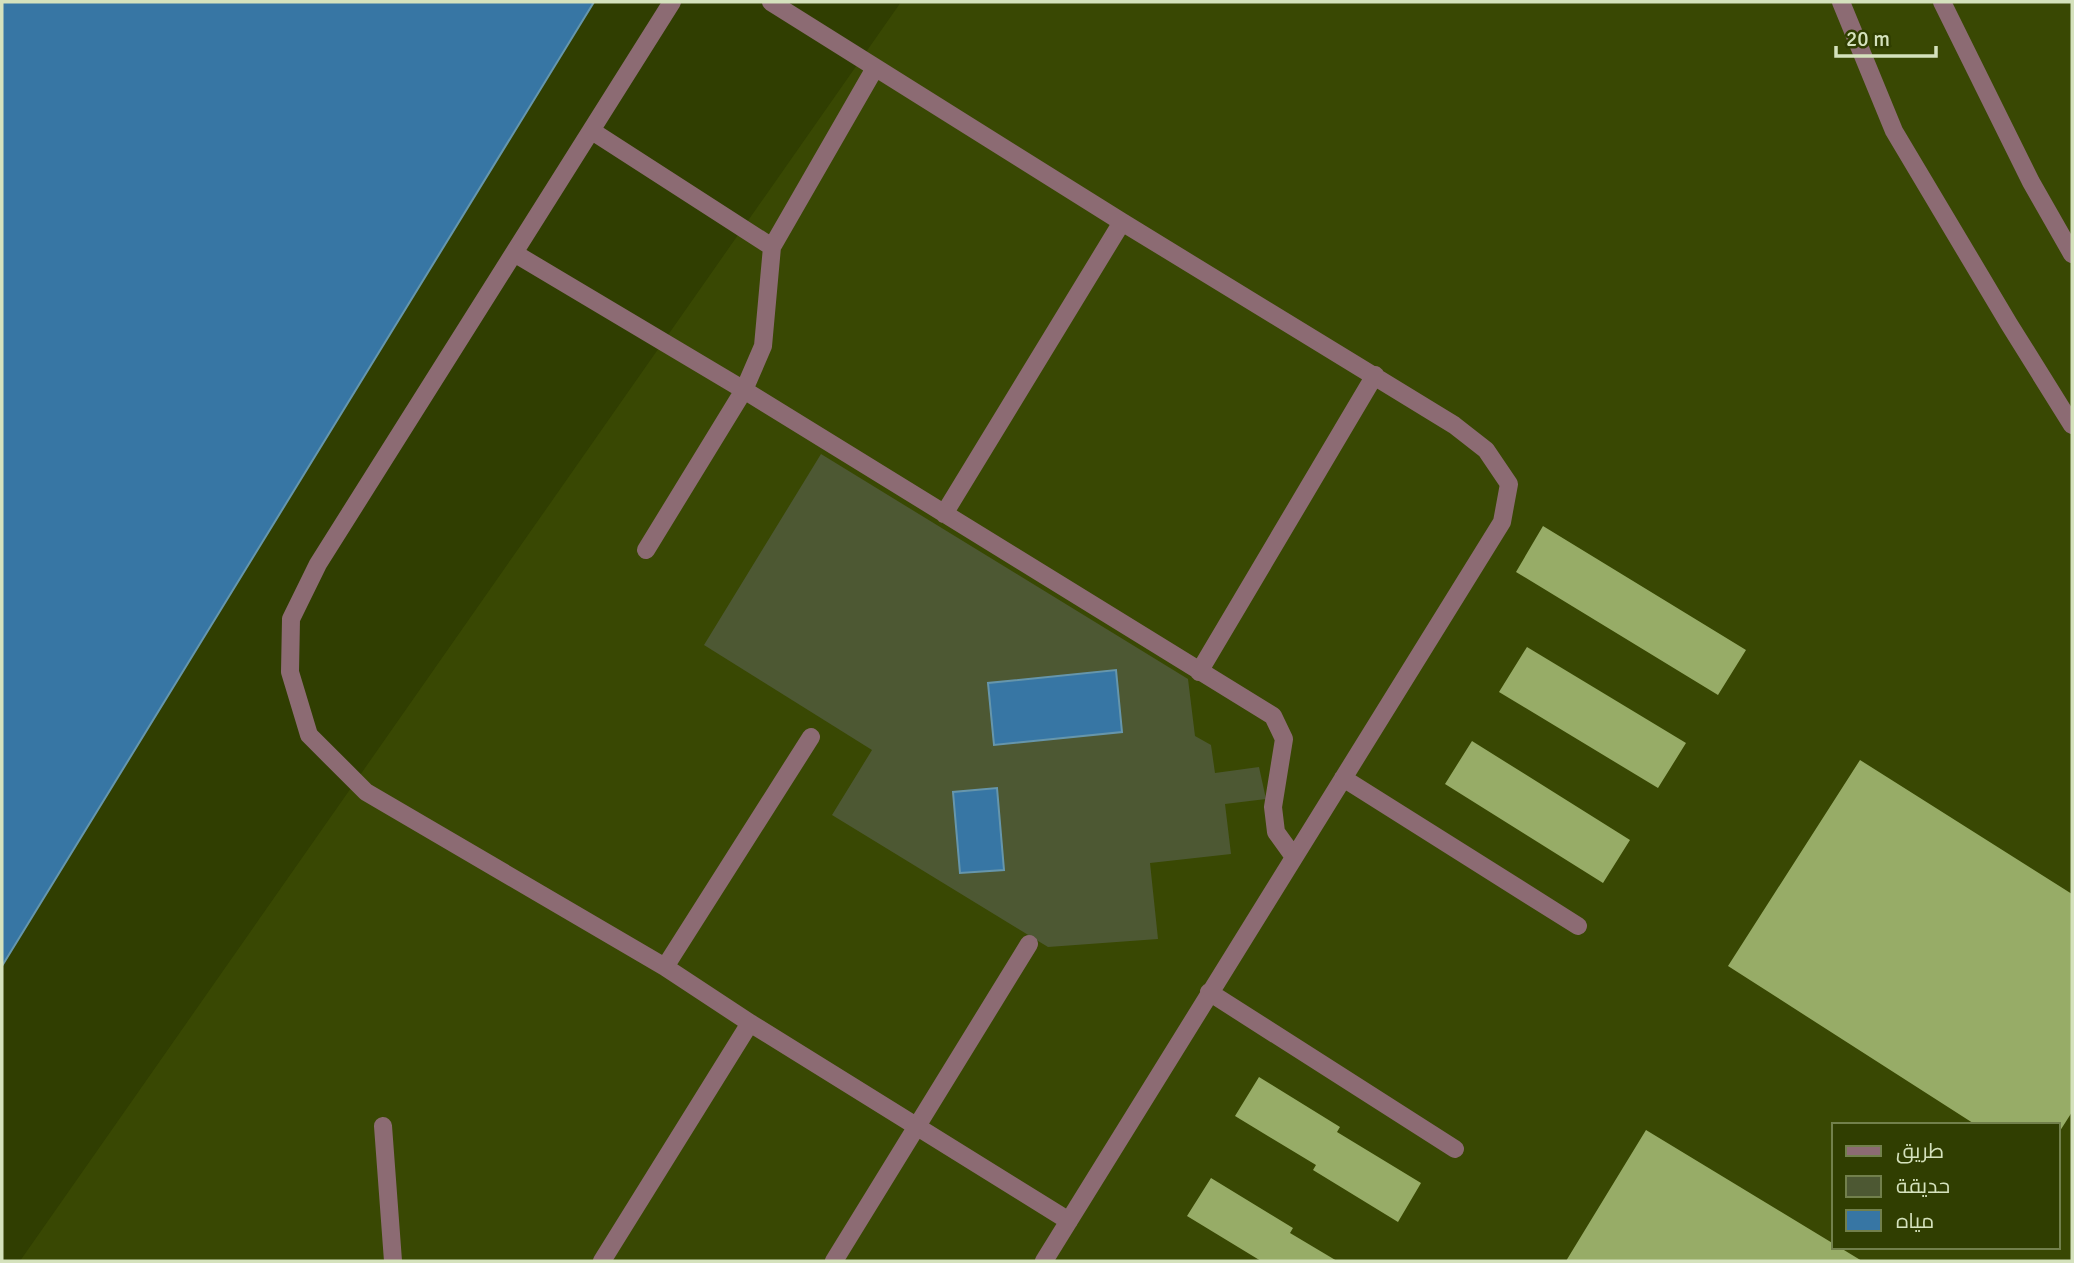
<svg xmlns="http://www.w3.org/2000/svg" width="2074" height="1263" viewBox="0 0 2074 1263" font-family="Signika,Cairo,sans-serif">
<rect width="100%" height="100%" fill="#303e01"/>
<path fill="#394803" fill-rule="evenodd" d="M901,2H2072V1261H20ZM1834,1125H2058V1247H1834Z"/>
<path fill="#4d5833" d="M821,454L1188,679L1195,736L1211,745L1215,773L1259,767L1266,799L1225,804L1231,854L1150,863L1158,939L1048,947L832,815L872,750L704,645Z"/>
<path fill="#3776a4" stroke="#6696ac" stroke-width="2" d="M2,2H594L2,966Z
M1116,670L1122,732L994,745L988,683Z
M997,788L1004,870L960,873L953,792Z"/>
<path fill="#97ac67" d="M1543,526L1746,650L1718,695L1516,572Z
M1527,647L1686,743L1658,788L1499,692Z
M1472,741L1630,840L1603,883L1445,784Z
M1860,760L2072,894V1112L2058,1134V1125H1976L1728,966Z
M1259,1077L1340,1127L1337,1132L1421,1183L1398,1222L1313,1170L1316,1165L1235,1116Z
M1646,1130L1834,1244V1247H1839L1862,1261H1566Z
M1211,1178L1293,1228L1290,1233L1337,1261H1261L1187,1216Z"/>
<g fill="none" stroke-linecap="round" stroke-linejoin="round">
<path stroke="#8c6b73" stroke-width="18" d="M672,2L318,564L291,619L290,672L309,735L366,792L665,967L750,1023L1069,1221
M771,2L1122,222L1454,425L1486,450L1509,484L1502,522L1044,1261
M1841,2L1894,131L2009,324L2072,425
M1942,2L2031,182L2072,254
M592,131L772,247L875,68
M514,253L744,390L1273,716L1284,739L1273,807L1276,832L1294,857
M944,514L1122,222
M646,550L744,390L763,346L772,247
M1199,672L1375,375
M1343,778L1578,926
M665,967L811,737
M1209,992L1455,1149
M383,1126L393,1261
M602,1261L750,1023
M834,1261L1029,944"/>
</g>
<rect width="2074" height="1263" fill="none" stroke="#d5e2bd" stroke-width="7"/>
<rect x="1832" y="1123" width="228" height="126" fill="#303e01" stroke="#72804c" stroke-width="2"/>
<rect x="1846" y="1146" width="35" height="10" fill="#8c6b73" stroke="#72804c" stroke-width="2"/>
<text x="1896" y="1158" font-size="21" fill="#d5e2bd">طريق</text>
<rect x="1846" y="1176" width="35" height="21" fill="#4d5833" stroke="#72804c" stroke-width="2"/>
<text x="1896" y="1193" font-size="21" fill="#d5e2bd">حديقة</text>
<rect x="1846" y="1210" width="35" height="21" fill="#3776a4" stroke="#72804c" stroke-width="2"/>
<text x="1896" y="1228" font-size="21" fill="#d5e2bd">مياه</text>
<path d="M1836 46v10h100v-10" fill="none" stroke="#d5e2bd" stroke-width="3.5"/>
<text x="1846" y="46" font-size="21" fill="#d5e2bd" stroke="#303e01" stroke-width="5" paint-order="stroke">20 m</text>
</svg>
